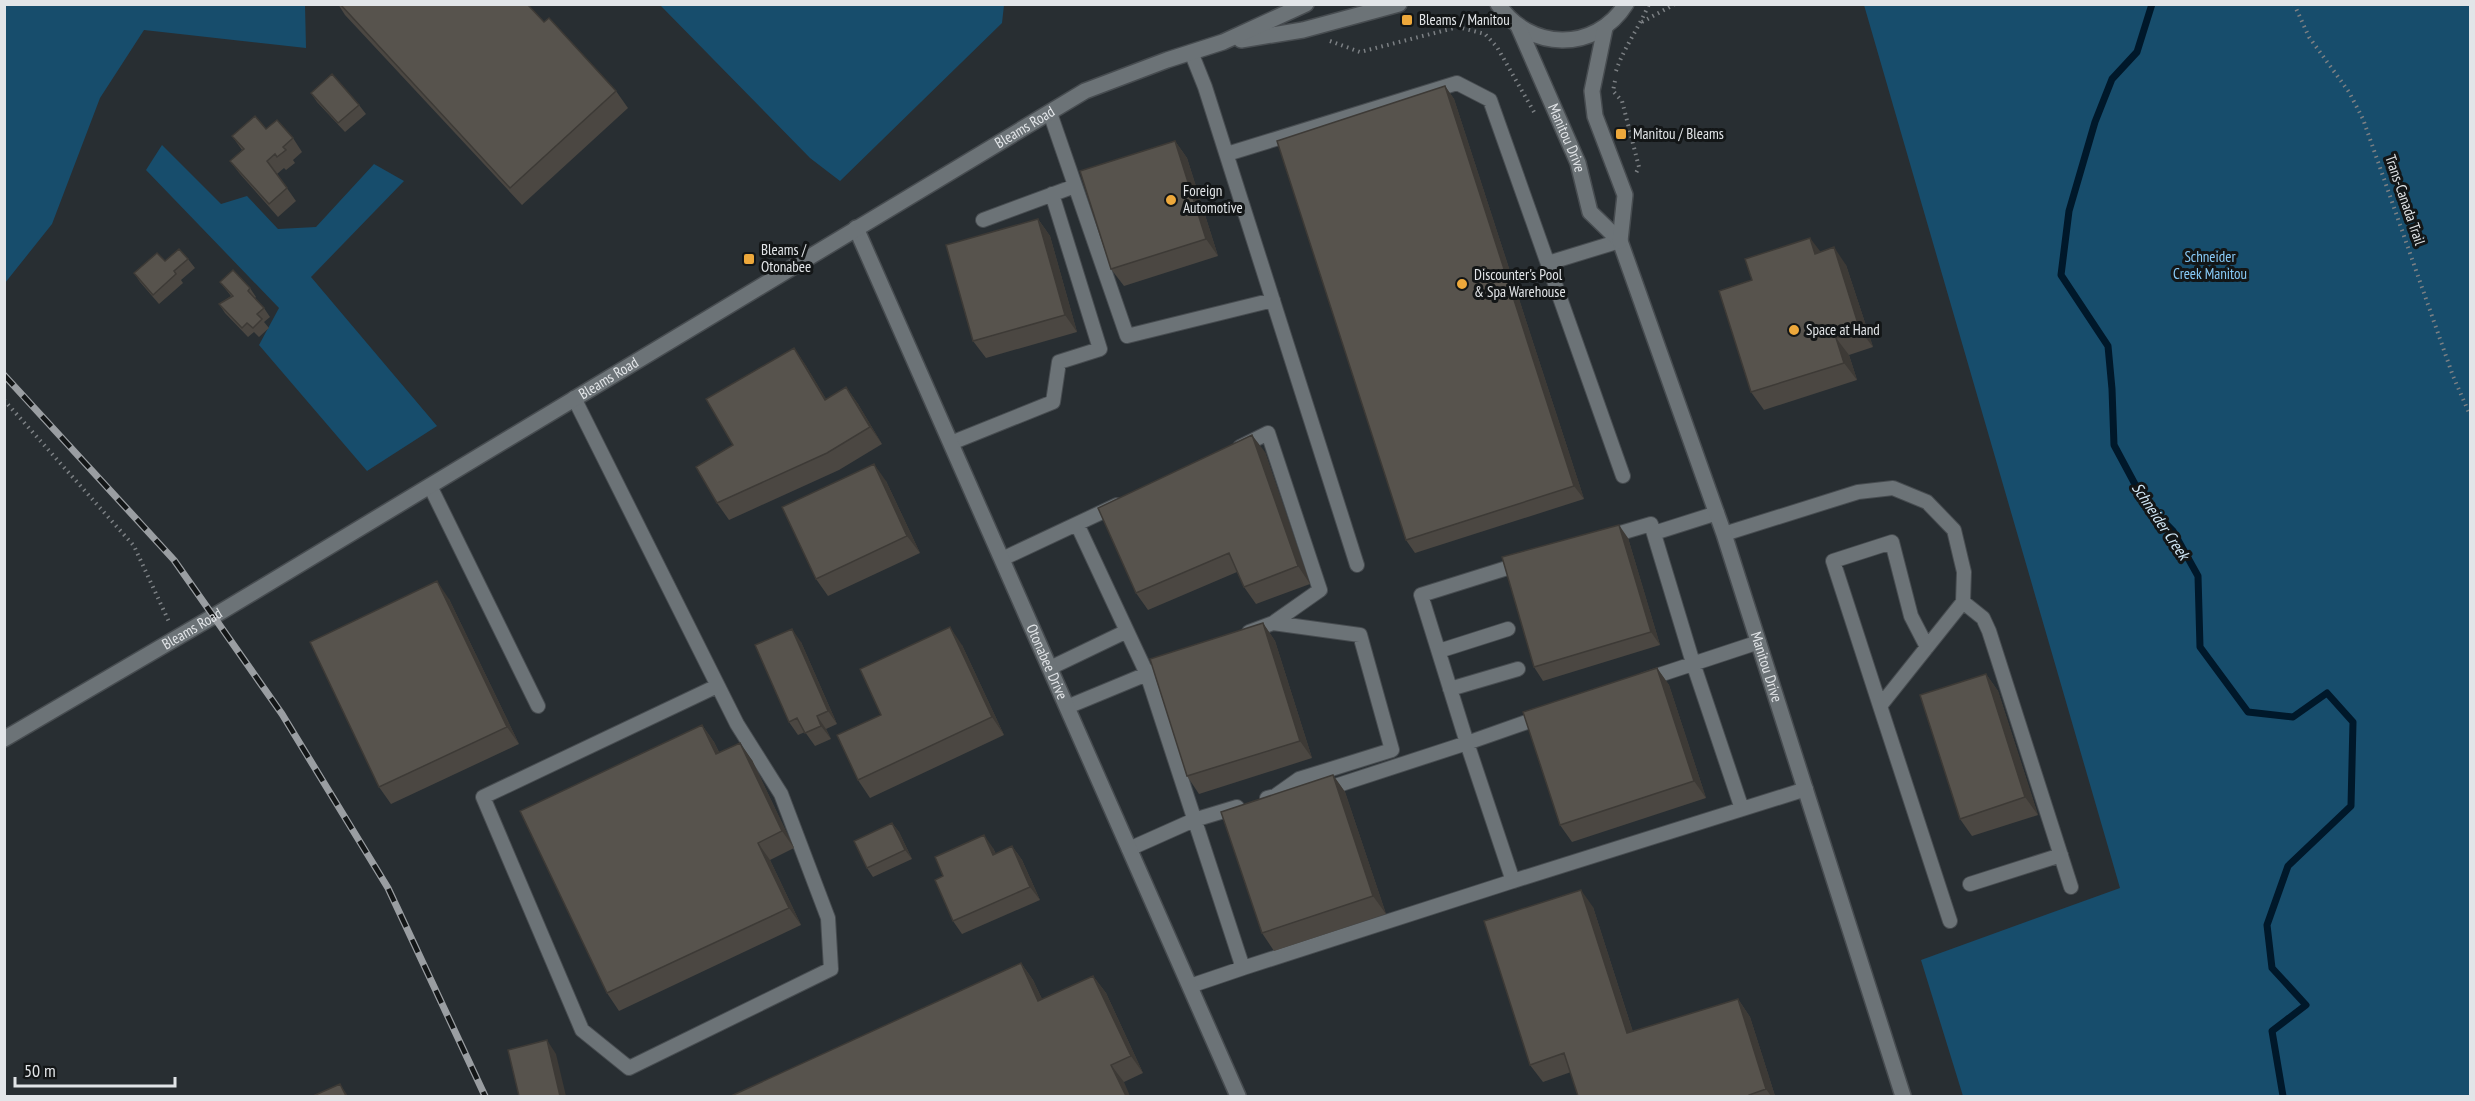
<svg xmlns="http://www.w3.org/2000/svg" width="2475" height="1101" viewBox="0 0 2475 1101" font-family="'PT Sans Narrow',sans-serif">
<rect width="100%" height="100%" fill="#282e32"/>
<path fill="#174d6c" d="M5,4L305,5L306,48L144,30L100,98L52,224L5,283Z
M660,5H1004L1002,23L840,181L810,158Z
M1864,5H2470V1096H1963L1921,960L2120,888Z
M162,145L221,204L247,196L278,229L316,227L374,164L404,181L311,277L437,426L367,471L259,345L279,308L146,170Z"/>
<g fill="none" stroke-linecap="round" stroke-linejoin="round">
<path stroke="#00182a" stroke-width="7" d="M2152,4L2137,52L2112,79L2095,122L2069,211L2061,275L2108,346L2112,389L2114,445L2144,501L2173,531L2198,576L2200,647L2248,712L2293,717L2327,693L2353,722L2351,806L2288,866L2267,925L2272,968L2306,1005L2272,1031L2283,1096"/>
<g stroke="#474c50" stroke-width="16">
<path id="service" d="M1191,52L1205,87L1357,565
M1050,113L1127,336L1273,300
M1227,154L1457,83L1490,100L1623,476
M983,220L1075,186
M1548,263L1620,241
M574,398L737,724L781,794L828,918L831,969L629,1068L582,1030L483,797L717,686
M951,443L1053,402L1059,362L1100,349L1052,194
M1240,447L1268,433L1320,590L1273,623
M430,486L538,706
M1077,524L1147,674L1243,968L1513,881
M1654,533L1717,513
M1724,534L1858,492L1893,488L1927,502L1954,530L1964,572L1963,602L1880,706L1950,921
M1607,537L1651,524L1693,663L1742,809
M1002,559L1117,505
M1963,602L1983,618L1989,631L2071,887
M1249,632L1273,623L1360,635L1392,750L1299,779L1275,796L1267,798
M1439,651L1508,629
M1050,668L1127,631
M1644,680L1759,642
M1450,689L1518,669
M1880,706L1833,561L1892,542L1911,616L1927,647
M1067,707L1154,671
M1541,717L1467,743L1513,881L1806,789
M1323,790L1467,743L1421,595L1523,563
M1129,849L1194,820L1237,807
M1970,884L2061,855
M1190,986L1243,968"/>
</g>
<g stroke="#474c50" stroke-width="18">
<g id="minor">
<path id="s1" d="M856,228L1238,1096"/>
</g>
</g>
<g stroke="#474c50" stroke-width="18">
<g id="secondary">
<path d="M1498,4C1529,51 1595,53 1626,4"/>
<path id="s2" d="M1519,28L1578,163L1590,212L1620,241L1724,534L1903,1096"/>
<path d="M1605,28L1592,91L1595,116L1625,195L1620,241"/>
<path d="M1241,40L1303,30L1399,4"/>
<path id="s3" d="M4,739L214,616L1085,91L1167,60L1223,42L1306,4"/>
</g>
</g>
<path stroke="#7c8084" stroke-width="4" stroke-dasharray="1.5 4.5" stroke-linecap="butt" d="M2294,4L2309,37L2349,92L2363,119L2453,376L2470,415
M1642,22L1675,4
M1330,41L1360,52L1458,27L1485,34L1497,47L1534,112
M1616,71C1624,47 1639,28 1649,4
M1615,81L1613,91L1622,101L1639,167L1636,173
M4,400L134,546L170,624"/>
<use href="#service" stroke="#6c7377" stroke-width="14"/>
<use href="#minor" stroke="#6c7377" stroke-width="15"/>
<use href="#secondary" stroke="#6c7377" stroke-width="15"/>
<g stroke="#9a9ea2" stroke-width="7">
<path id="rail" d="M4,375L174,560L282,714L388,888L485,1096"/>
</g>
<use href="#rail" stroke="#131617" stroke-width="4.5" stroke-dasharray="14" stroke-linecap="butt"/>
</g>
<path fill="#4b4742" d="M338,4H527L544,22L616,91L628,108L522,205L345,15Z
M1445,86L1454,99L1584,499L1415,553L1406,540Z
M311,93L359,105L366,114L345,132L317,102Z
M266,129L293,138L302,152L293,160L295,163L286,170L284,168L277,174L296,201L278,217L240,174L230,161L242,150L232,136Z
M1175,141L1187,158L1218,256L1124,286L1111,269Z
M1038,219L1050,236L1077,332L986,358L973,341Z
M1820,252L1846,265L1873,347L1849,355L1857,380L1764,410L1751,392L1752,280Z
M188,259L195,268L181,280L183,283L159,304L140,282L134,273L165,261Z
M220,282L250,288L256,297L255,298L264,308L270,317L264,322L269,328L259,337L254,332L248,337L225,313L219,304L231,296Z
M794,348L806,366L826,399L846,387L858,404L882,444L839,470L729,520L717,503L733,445Z
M1265,452L1310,584L1256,604L1244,587L1237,572L1148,610L1136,593Z
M886,481L920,553L828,596L816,579Z
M1628,538L1660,645L1543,681L1534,667Z
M449,599L519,744L391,804L379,787Z
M1263,623L1275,641L1312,758L1199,794L1187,776Z
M801,642L837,724L826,729L831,739L815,746L805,732L798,735L789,722Z
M962,645L1004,735L870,798L858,780L881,715Z
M1657,668L1669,685L1706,798L1572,842L1560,825Z
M1986,674L1998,691L2038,815L1972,836L1960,819Z
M702,725L714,742L719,752L752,760L794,848L770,860L801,925L619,1011L607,993Z
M1333,775L1345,792L1386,914L1274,951L1262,933Z
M892,823L899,832L912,859L873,877L867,868Z
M1012,846L1022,860L1040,900L962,934L953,921L943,876L993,848L996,854Z
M1593,907L1633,1032L1738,999L1750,1017L1775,1096H1578L1571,1072L1543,1082L1530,1065Z
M1021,963L1033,980L1042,999L1093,976L1106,993L1143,1073L1124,1082L731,1096Z"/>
<path fill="#3d3a36" d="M1445,86L1454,99L1584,499L1574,486Z
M1175,141L1187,158L1218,256L1206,239Z
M1038,219L1050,236L1077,332L1065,315Z
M1810,238L1823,255L1815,254Z
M1834,247L1846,265L1873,347L1860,330Z
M1836,338L1849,355L1857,380L1844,363Z
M794,348L806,366L837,417L825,400Z
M846,387L858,404L882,444L870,427Z
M1252,435L1265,452L1310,584L1298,566Z
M874,464L886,481L920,553L907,536Z
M1619,525L1628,538L1660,645L1651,632Z
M437,581L449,599L519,744L507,727Z
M1263,623L1275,641L1312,758L1300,741Z
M950,627L962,645L1004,735L992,717Z
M792,629L801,642L837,724L828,711Z
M1657,668L1669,685L1706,798L1694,781Z
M1986,674L1998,691L2038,815L2025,797Z
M817,716L826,729L831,739L821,726Z
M702,725L714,742L728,771L716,754Z
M740,743L752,760L794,848L782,831Z
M1333,775L1345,792L1386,914L1373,896Z
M892,823L899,832L912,859L905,850Z
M984,835L993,848L1002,868L993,855Z
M758,843L770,860L801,925L789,908Z
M1012,846L1022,860L1040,900L1030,887Z
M1581,890L1593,907L1639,1051L1627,1033Z
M1021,963L1033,980L1051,1018L1038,1001Z
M1093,976L1106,993L1143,1073L1131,1056Z
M1738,999L1750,1017L1775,1096H1771L1766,1089Z
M547,1040L556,1054L566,1096H560Z
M1111,1065L1124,1082L1130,1096H1126Z
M340,1084L348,1096H346Z"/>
<path fill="#57534d" stroke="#3d3a36" stroke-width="1.5" d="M340,4H527L544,22L549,18L616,91L510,188Z
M332,74L359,105L338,123L311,93Z
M1445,86L1574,486L1406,540L1277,141Z
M255,116L266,129L277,120L293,138L283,147L286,150L277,157L275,154L267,161L287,188L269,204L230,161L244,149L232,136Z
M1175,141L1206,239L1111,269L1080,171Z
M1038,219L1065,315L973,341L946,245Z
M1810,238L1815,254L1834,247L1860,330L1836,338L1844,363L1751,392L1719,291L1752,280L1745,259Z
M179,249L188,259L174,271L176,274L153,295L134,273L157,253L165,261Z
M233,270L250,288L248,291L264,308L257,314L262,319L253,328L247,323L242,328L219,304L233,296L220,282Z
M794,348L825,400L846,387L870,427L827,453L717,503L696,467L733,445L706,399Z
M1252,435L1298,566L1244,587L1229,553L1136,593L1098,508Z
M874,464L907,536L816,579L782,507Z
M1619,525L1651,632L1534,667L1502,557Z
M437,581L507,727L379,787L310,642Z
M1263,623L1300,741L1187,776L1150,659Z
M950,627L992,717L858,780L837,735L881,715L860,669Z
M792,629L828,711L817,716L821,726L805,733L797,718L789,722L755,645Z
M1657,668L1694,781L1560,825L1523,712Z
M1986,674L2025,797L1960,819L1920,695Z
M702,725L716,754L740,743L782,831L758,843L789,908L607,993L520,811Z
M1333,775L1373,896L1262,933L1221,812Z
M892,823L905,850L867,868L854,841Z
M984,835L993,855L1012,846L1030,887L953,921L935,880L943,876L935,857Z
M1581,890L1627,1033L1738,999L1766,1089L1749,1095V1096H1578L1564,1053L1530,1065L1484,921Z
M1021,963L1038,1001L1093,976L1131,1056L1111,1065L1126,1096H731Z
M547,1040L560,1096H519L508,1050Z
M340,1084L346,1096H313Z"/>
<g fill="#eda83b" stroke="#131617" stroke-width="2">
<rect x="1401" y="14" width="12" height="12" rx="3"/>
<rect x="1615" y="128" width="12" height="12" rx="3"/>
<circle cx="1171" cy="200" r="6"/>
<rect x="743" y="253" width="12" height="12" rx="3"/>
<circle cx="1462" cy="284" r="6"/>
<circle cx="1794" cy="330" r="6"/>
</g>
<g text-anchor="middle" stroke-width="6" stroke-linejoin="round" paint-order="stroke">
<g font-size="15" fill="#e2e5e8" stroke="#131617" text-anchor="start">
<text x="1419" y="25">Bleams / Manitou</text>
<text x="1633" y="139">Manitou / Bleams</text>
<text x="1183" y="196">Foreign<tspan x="1183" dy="17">Automotive</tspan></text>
<text x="761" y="255">Bleams /<tspan x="761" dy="17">Otonabee</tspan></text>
<text x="1474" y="280">Discounter's Pool<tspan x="1474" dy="17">&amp; Spa Warehouse</tspan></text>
<text x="1806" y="335">Space at Hand</text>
</g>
<g font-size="15" fill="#e2e5e8" stroke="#131617">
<text dy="5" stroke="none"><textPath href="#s3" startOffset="1190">Bleams Road</textPath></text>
<text dy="5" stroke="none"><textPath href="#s2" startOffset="120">Manitou Drive</textPath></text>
<text transform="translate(2405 200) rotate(71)" y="5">Trans-Canada Trail</text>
<text dy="5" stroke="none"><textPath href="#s3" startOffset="704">Bleams Road</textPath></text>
<text dy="5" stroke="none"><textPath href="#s3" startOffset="218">Bleams Road</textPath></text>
<text dy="5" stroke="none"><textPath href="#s1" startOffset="474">Otonabee Drive</textPath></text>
<text dy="5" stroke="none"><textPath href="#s2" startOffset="690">Manitou Drive</textPath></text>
</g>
<g font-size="15" fill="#88cbf8" stroke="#131617">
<text x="2210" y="262">Schneider<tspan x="2210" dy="17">Creek Manitou</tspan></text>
</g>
<g font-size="16" font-style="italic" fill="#d2e8f7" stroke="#131617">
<text transform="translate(2161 521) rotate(56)" y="6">Schneider Creek</text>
</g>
</g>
<rect width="2475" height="1101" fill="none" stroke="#e2e5e8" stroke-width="12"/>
<path d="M15 1077v9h160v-9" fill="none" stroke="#e2e5e8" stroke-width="3"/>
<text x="24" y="1077" font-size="18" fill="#e2e5e8" stroke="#131617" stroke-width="4.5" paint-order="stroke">50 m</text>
</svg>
